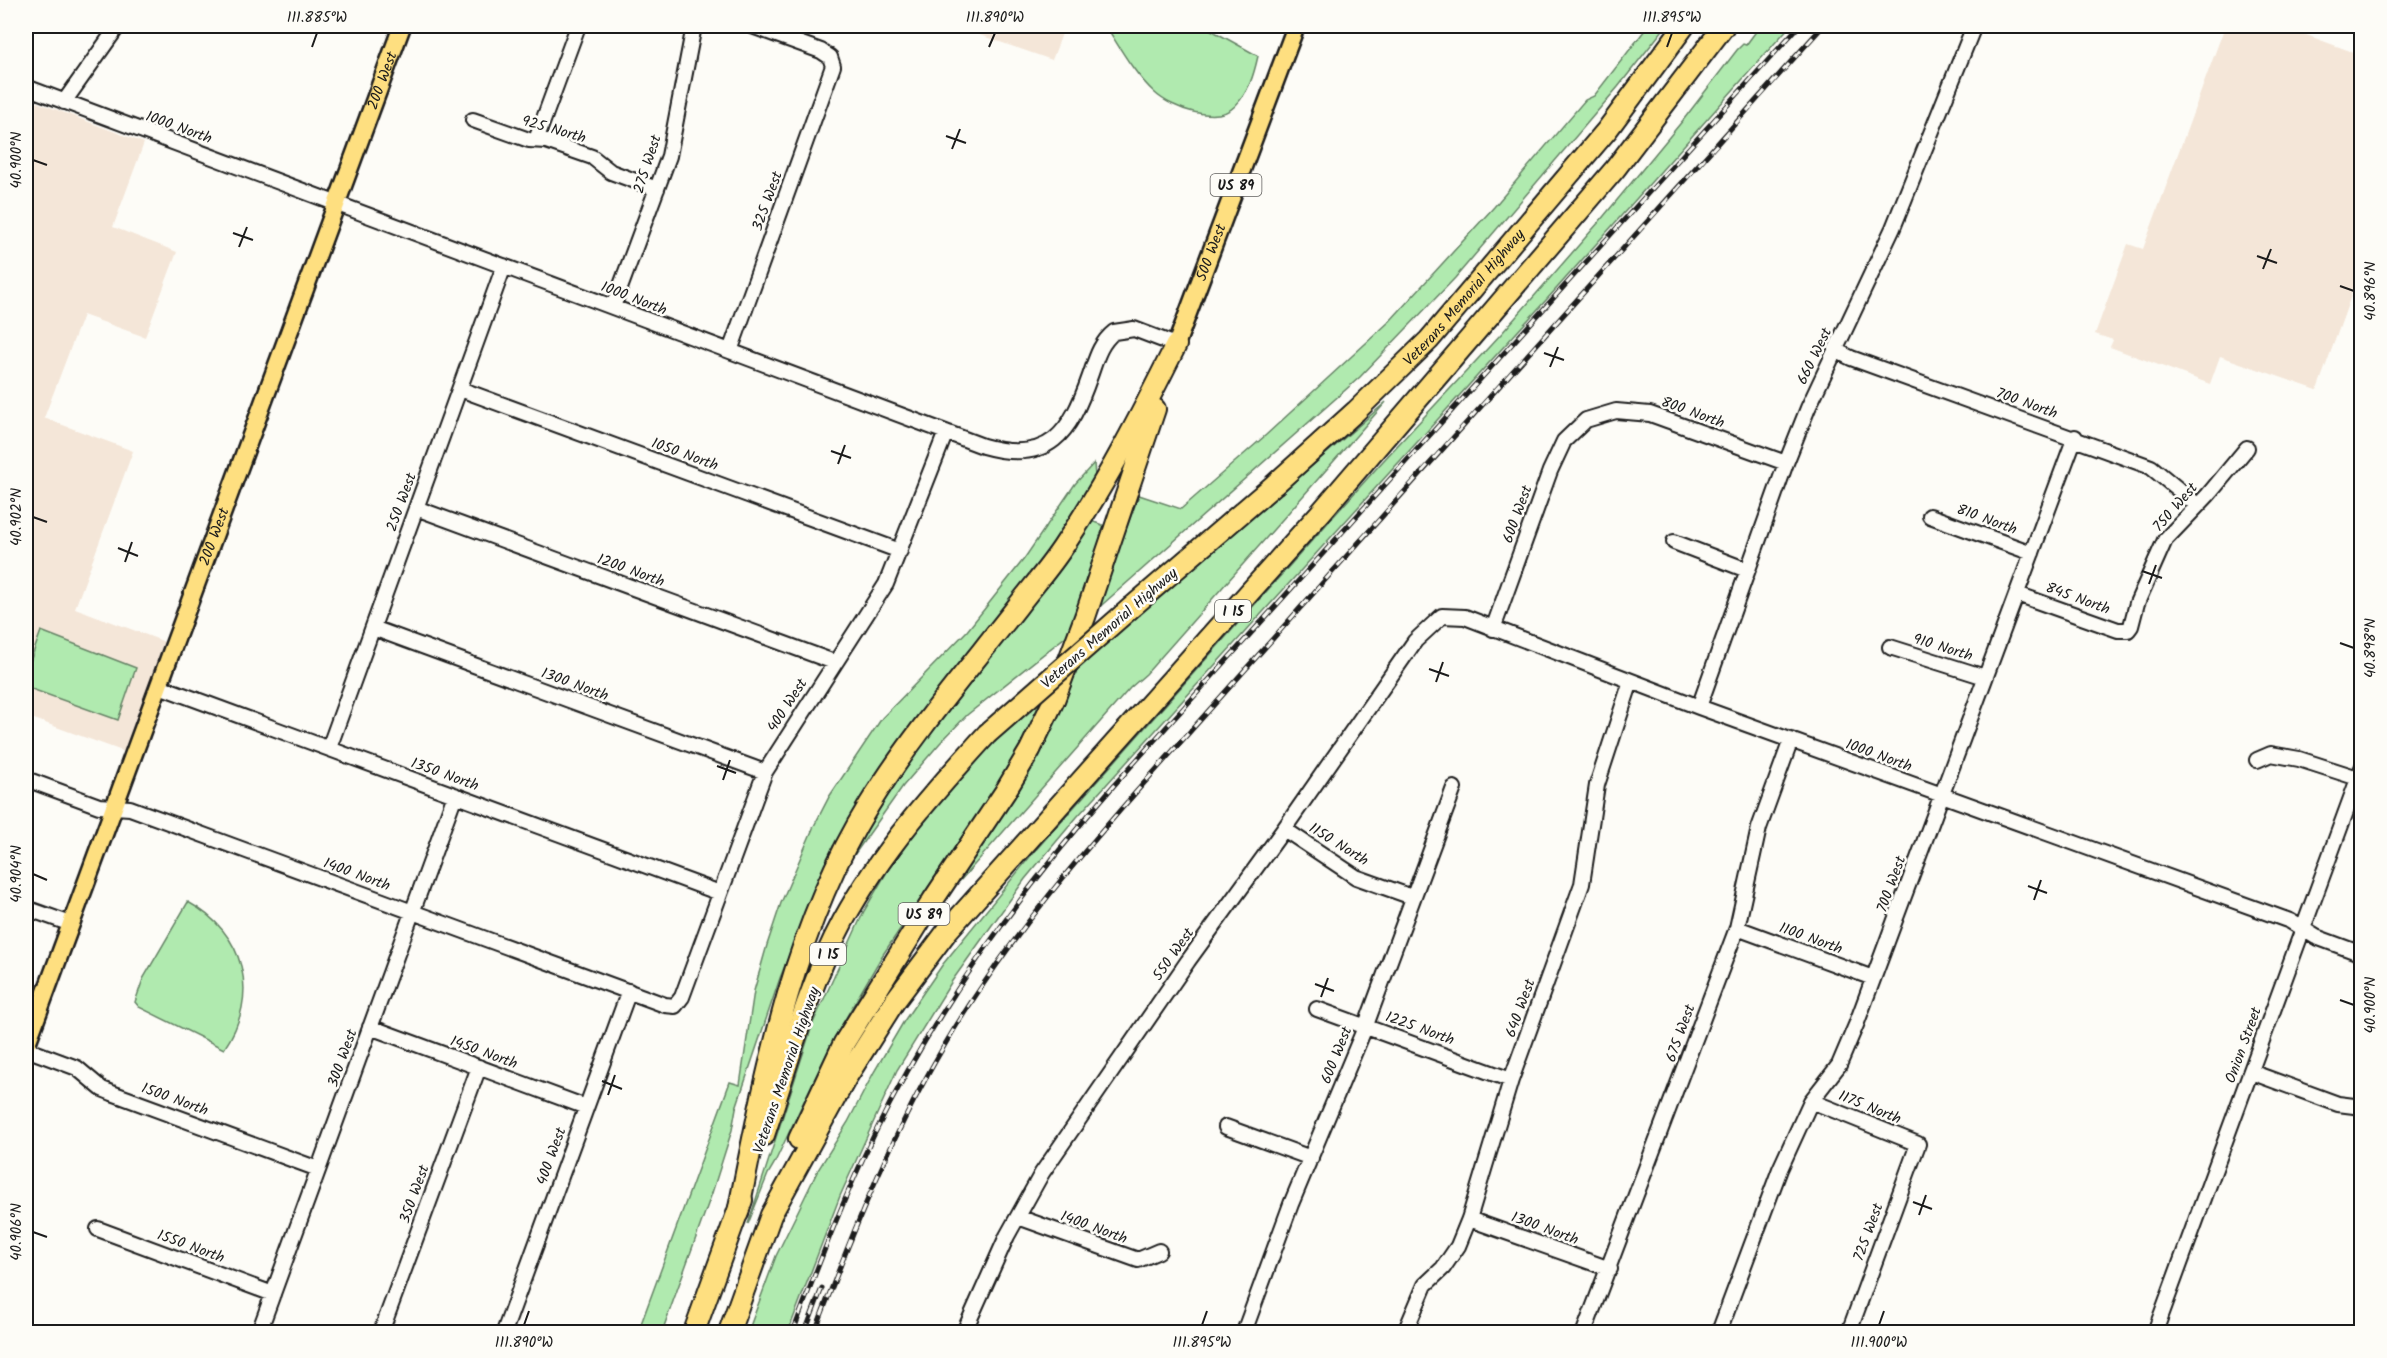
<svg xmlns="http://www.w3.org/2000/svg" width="2387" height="1358" viewBox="0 0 2387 1358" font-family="Kalam,sans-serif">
<rect width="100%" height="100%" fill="#fdfcf7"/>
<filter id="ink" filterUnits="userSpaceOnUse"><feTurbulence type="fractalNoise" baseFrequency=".0167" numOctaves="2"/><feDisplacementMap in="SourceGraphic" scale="12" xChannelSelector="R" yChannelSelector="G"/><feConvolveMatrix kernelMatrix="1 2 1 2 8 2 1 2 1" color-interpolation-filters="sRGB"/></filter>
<g filter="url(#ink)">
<path fill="#f4e6d8" d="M954,26H1065L1052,60Z
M2225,26H2282L2361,55V268L2317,390L2220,356L2210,384L2110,347L2113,340L2095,334L2128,244L2143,249Z
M26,98L144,143L113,227L177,252L145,337L83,315L44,418L133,451L75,608L165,642L125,752L26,716Z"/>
<path fill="#b0eaaf" stroke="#668366" stroke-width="1.5" d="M1106,26H1204L1258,56C1254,74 1249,92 1235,106C1217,125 1171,108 1155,93C1135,75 1120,48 1106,26Z
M1648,26H1666L1618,87L1455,278L1360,377L1095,611L1139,495L1181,509L1266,435L1390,321L1494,207L1585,100L1594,96Z
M1760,26H1790L1557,288L1077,817L1025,879L992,925L952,981L897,1070L840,1196L788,1332H748L776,1256L818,1170L848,1122L874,1072L904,1021L943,964L1033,853L1383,461L1502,333L1599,222L1684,119L1737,50L1743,44L1746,45Z
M1386,402L1146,674L1130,688L960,881L953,885L1072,673Z
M1094,463L1095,477L1054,544L838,846H833L780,978L736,1108L732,1130L712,1193L662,1332H638L730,1082L740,1085L754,991L767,945L781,903L814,826L829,797L882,718L967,631L1024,559L1075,484Z
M1091,521L1108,527L1070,633L967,715L940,743L903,786L847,865L875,815L915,754L1039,594Z
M41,631L136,668L118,720L26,687V673Z
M1047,694L1008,772L961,845L958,843L882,956L833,1040L774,1164L768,1174L748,1224L813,1023L864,911L888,870L924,820L987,748Z
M188,902C245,933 261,995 224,1049L139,1007L135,1002L143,979Z"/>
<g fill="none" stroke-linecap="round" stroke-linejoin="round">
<g stroke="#1c1c1c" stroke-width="18">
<path id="minor" d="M26,87L983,446C1050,465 1070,433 1090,376C1096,359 1100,343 1114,332L1134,329L1176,345
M64,102L118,26
M473,120L529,140L546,141L592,157L611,172L657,189
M536,140L578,26
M613,307L669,156L694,26
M1835,350L1851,358L2151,467L2197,505
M730,351L833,66L830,57L821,51L752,26
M460,389L900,551
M416,508L834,662
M1930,516L2032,553
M1674,542L1747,570
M2017,594L2118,630H2128L2131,626L2137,603L2165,540L2208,495L2247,448
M373,628L765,772
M1493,629L1550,471L1564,441L1586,420L1616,411L1650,414L1786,463
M1890,647L1985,677
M159,686L720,893
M1699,707L1786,463L1808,408L1893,228L1974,26
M329,748L504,266
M2257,760L2271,754L2299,759L2358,778
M26,779L99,806L130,808L665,1005L675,1006L682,997L765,772L886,584L946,432
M1284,829L1356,877L1412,897
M26,908L71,924
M1737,928L1873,978
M1317,1009L1511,1080
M370,1027L586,1107
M26,1049L77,1068L102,1089L112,1093L318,1169
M2251,1072L2338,1104L2362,1107
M1811,1101L1918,1144L1849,1332
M1226,1127L1311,1158
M1018,1217L1138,1260L1159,1251
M1469,1219L1610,1269
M98,1229L273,1294
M259,1332L455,795
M381,1332L479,1067
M504,1332L629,991
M964,1332L1007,1236L1042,1173L1188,961L1284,829L1415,641L1442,616L1465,617L1699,707L2290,921L2316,937L2362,954
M1244,1332L1291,1204L1366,1025L1454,788
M1405,1332L1425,1285L1443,1268L1458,1246L1469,1219L1511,1080L1582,884L1597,785L1631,681
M1584,1332L1737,928L1759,828L1791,740
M1719,1332L1780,1169L1811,1101L1839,1065L1856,1025L2075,437
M2155,1332L2362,768"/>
</g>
<g stroke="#1c1c1c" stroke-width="21">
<g id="major">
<path id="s1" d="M1176,345L1296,26"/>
<path id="s2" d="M26,1046L402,26"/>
</g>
</g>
<g stroke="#1c1c1c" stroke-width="24">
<g id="highway">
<path id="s3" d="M1133,606L1274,485L1356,411L1429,340L1607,130L1684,26"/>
<path d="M764,1135C788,1064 807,988 843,921C881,851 934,792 987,734"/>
<path d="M799,1139L844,1043L933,900L1005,792L1030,750L1054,700L1085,617L1155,409"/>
<path d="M738,1213C766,1073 793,928 869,805C912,735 967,671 1017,607C1033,586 1051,566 1065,544C1108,480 1142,413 1176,345"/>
<path d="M694,1332L742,1200"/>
<path d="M729,1332L771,1215L846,1078L894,1002L948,930L1322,511L1615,169L1724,26"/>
</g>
</g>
<use href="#minor" stroke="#fdfcf7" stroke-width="14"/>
<use href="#major" stroke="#fedf80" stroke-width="16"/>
<use href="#highway" stroke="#fedf80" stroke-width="20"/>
<g stroke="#1c1c1c" stroke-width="5">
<path id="rail" d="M793,1332C818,1266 843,1199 874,1135C937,1006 1021,892 1115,784L1799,26
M805,1332L822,1288
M815,1332C858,1217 904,1104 972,1001C1021,926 1078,858 1137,791C1200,720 1263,650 1326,579C1491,394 1658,211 1823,26"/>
</g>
<use href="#rail" stroke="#fdfcf7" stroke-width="3" stroke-dasharray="9" stroke-linecap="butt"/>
<g stroke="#1c1c1c" stroke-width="24" stroke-linecap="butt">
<path id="highway-bridge" d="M987,734L1133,606"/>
</g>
<use href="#highway-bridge" stroke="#fedf80" stroke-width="20"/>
</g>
</g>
<path fill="none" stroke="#1c1c1c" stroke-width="2" d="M312,47L317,33M989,47L995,33M1667,47L1672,33M946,136L966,143M952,149L960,129M33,160L47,165M233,233L253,240M239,247L247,227M2257,256L2277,263M2263,269L2271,249M2340,286L2354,291M1544,353L1564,360M1550,367L1558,347M831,451L851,458M838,464L845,445M33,517L47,522M118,548L138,556M125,562L132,542M2142,571L2162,578M2149,584L2156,565M2340,643L2354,648M1429,669L1449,676M1436,682L1443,662M717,766L736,773M723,780L730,760M33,874L47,880M2028,886L2047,893M2034,900L2041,880M1315,984L1334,991M1321,997L1328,978M2340,1000L2354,1005M602,1081L622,1089M608,1095L615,1075M1913,1202L1932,1209M1919,1215L1926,1195M33,1232L47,1237M524,1325L529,1311M1202,1325L1207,1311M1879,1325L1884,1311"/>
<g text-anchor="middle" stroke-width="5" stroke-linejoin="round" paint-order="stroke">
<g fill="#fdfcf7" stroke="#605f5e" stroke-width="1.5">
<rect x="1210.5" y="174" width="51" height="22" rx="4.5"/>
<rect x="1215" y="600" width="36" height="22" rx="4.5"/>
<rect x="898.5" y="903" width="51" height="22" rx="4.5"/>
<rect x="810" y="943" width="36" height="22" rx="4.5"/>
</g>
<g font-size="14" font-weight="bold" fill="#1c1c1c">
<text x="1236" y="190">US 89</text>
<text x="1233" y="616">I 15</text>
<text x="924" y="919">US 89</text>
<text x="828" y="959">I 15</text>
</g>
<g font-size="15" fill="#1c1c1c" stroke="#fdfcf7">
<text dy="5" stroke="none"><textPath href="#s2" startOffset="1029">200 West</textPath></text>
<text transform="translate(179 127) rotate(20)" y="5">1000 North</text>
<text transform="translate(554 129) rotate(16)" y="5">925 North</text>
<text transform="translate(647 164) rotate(-72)" y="5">275 West</text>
<text transform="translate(767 201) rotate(-70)" y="5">325 West</text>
<text dy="5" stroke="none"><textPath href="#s1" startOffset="99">500 West</textPath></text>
<text dy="5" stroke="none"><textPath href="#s3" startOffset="453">Veterans Memorial Highway</textPath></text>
<text transform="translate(634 298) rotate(21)" y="5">1000 North</text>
<text transform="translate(1814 356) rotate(-64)" y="5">660 West</text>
<text transform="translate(2027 403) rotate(20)" y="5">700 North</text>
<text transform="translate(1693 412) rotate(20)" y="5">800 North</text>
<text transform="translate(685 454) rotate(20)" y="5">1050 North</text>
<text transform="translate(401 502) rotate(-70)" y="5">250 West</text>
<text transform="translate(2175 507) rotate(-49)" y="5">750 West</text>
<text transform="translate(1517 514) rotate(-70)" y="5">600 West</text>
<text transform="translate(1987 519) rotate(20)" y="5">810 North</text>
<text dy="5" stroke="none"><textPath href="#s2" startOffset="543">200 West</textPath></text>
<text transform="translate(631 570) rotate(20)" y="5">1200 North</text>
<text transform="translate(2078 598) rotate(20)" y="5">845 North</text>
<text transform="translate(1109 628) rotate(-41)" y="5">Veterans Memorial Highway</text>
<text transform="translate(1943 647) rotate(17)" y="5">910 North</text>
<text transform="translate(575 684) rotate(20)" y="5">1300 North</text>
<text transform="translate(787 705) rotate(-57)" y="5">400 West</text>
<text transform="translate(1879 755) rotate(20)" y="5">1000 North</text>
<text transform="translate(445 774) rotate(20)" y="5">1350 North</text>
<text transform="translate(1339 844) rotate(32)" y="5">1150 North</text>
<text transform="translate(357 874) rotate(20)" y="5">1400 North</text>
<text transform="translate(1891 884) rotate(-70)" y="5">700 West</text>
<text transform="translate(1811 938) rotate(20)" y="5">1100 North</text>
<text transform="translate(1173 954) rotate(-55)" y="5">550 West</text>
<text transform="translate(1520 1008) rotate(-70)" y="5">640 West</text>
<text transform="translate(1420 1028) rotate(20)" y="5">1225 North</text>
<text transform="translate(1680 1033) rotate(-70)" y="5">675 West</text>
<text transform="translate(2243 1045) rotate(-70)" y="5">Onion Street</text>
<text transform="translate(484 1052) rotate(20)" y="5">1450 North</text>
<text transform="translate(1336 1055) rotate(-68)" y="5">600 West</text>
<text transform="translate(342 1058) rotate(-70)" y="5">300 West</text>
<text transform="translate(786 1070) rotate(-71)" y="5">Veterans Memorial Highway</text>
<text transform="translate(175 1099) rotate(20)" y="5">1500 North</text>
<text transform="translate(1870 1107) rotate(22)" y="5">1175 North</text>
<text transform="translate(551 1156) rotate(-70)" y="5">400 West</text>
<text transform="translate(414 1194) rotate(-70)" y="5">350 West</text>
<text transform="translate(1094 1227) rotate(20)" y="5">1400 North</text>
<text transform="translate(1545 1228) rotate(20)" y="5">1300 North</text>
<text transform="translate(1868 1232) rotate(-70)" y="5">725 West</text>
<text transform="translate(191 1246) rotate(20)" y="5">1550 North</text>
</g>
</g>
<rect width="2387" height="1358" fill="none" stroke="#fdfcf7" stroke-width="66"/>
<rect x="33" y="33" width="2321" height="1292" fill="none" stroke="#1c1c1c" stroke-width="2"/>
<g font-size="15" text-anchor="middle" fill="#1c1c1c">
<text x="317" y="22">111.885°W</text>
<text x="995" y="22">111.890°W</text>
<text x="1672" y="22">111.895°W</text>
<text transform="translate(16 160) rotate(-90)" y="5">40.900°N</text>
<text transform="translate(2370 291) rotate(-90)" y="5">40.896°N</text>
<text transform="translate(16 517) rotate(-90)" y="5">40.902°N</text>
<text transform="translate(2370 648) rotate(-90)" y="5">40.898°N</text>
<text transform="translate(16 874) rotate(-90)" y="5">40.904°N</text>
<text transform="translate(2370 1005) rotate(-90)" y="5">40.900°N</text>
<text transform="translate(16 1232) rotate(-90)" y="5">40.906°N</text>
<text x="524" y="1347">111.890°W</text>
<text x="1202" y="1347">111.895°W</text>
<text x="1879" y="1347">111.900°W</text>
</g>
</svg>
